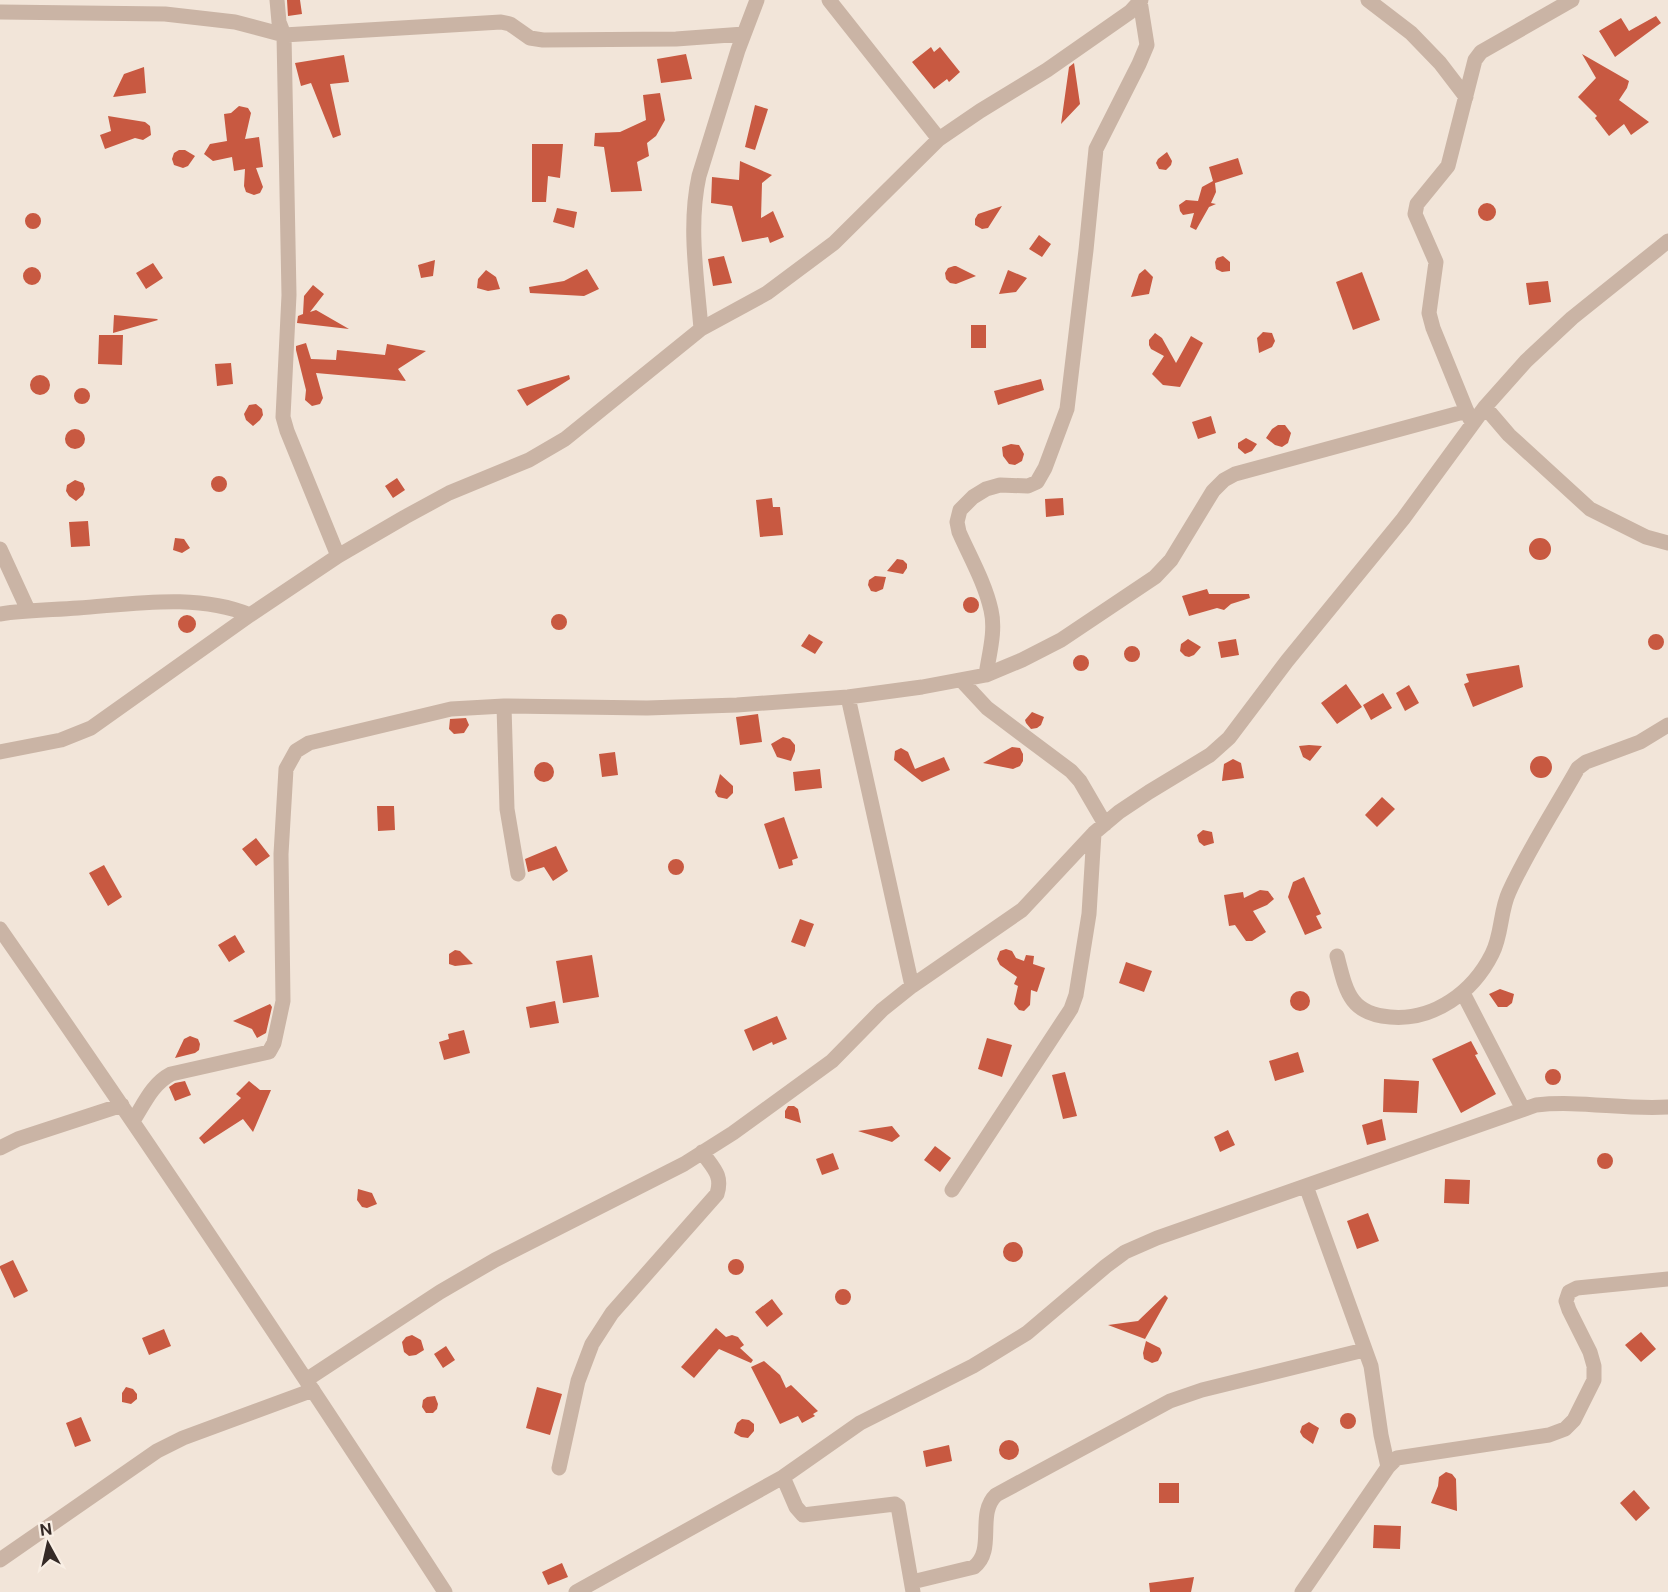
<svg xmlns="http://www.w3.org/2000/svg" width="1668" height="1592" viewBox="0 0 1668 1592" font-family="'Public Sans',sans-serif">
<rect width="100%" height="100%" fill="#f2e5d9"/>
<path fill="#c85941" d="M287,0H300L302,14L288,16Z
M1656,16L1661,23L1615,57L1599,31L1621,18L1629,31Z
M931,47L934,52L940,47L960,72L949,82L947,79L934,89L912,62Z
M686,54L692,79L661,83L657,59Z
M1582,54L1629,81L1627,88L1619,100L1649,122L1631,135L1624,124L1609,136L1595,118L1597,116L1578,97L1596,78Z
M344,55L349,82L330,84L341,135L333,138L311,83L301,86L295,63Z
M1074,63L1080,104L1061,124L1069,67Z
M144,67L146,93L113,97L124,74Z
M660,93L665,120L656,136L647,143L649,156L637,162L642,191L611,192L604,147L594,146L595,133L620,132L646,120L643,95Z
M755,105L768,109L755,150L745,147Z
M239,106L248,108L251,113L245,139L259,137L263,167L256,168L263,187L260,193L254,195L246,192L244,186L245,169L234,171L232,157L213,161L204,154L210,144L227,141L224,114L231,113Z
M108,116L145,122L150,126L151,135L143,140L135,138L105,149L100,135L111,131Z
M532,144H563L560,178L548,176L546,202H532Z
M179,150H185L195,156L188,166L183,168L174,165L172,159L174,153Z
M1167,152L1172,161L1171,165L1166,170L1159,169L1156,163L1158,159Z
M1238,158L1243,174L1215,183L1216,192L1211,203L1216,204L1209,207L1196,230L1190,227L1194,213L1183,215L1180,211L1179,205L1186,200L1198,201L1202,187L1213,181L1209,167Z
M740,161L772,175L762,183L761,218L773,211L784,237L770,243L768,237L742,242L732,206L711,203L712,177L739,180Z
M1478 212a9 9 0 1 1 18 0a9 9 0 1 1-18 0Z
M1002,206L988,228L982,229L975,225V219L978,214Z
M557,208L577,212L574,228L553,222Z
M25 221a8 8 0 1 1 16 0a8 8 0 1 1-16 0Z
M1039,235L1051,244L1042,257L1029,249Z
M724,256L732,283L713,286L708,259Z
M1223,256L1230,262V271L1222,272L1216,269L1215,262L1217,258Z
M435,260L433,276L421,278L418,265Z
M153,263L163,278L146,289L136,273Z
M954,266H956L976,276L956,284L950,283L946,279L945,273L948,268Z
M23 276a9 9 0 1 1 18 0a9 9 0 1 1-18 0Z
M587,269L599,289L584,296L530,293L529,287L564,281Z
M1145,269L1153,277L1149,294L1131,297L1139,274Z
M486,270L496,277L500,289L488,291L477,288L478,279Z
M1008,270L1027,278L1016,292L999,294Z
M1362,272L1380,320L1353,330L1336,282Z
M1548,281L1551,302L1529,305L1526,283Z
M313,285L324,294L310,312L316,310L349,329L297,323L298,316L303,314L304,296Z
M114,315L157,319L158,320L113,333Z
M971,325H986V348H971Z
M1263,332L1272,333L1275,341L1272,347L1259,353L1257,338Z
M1155,333L1162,338L1176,363L1191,336L1203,343L1180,387L1163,385L1152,374L1164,356L1151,349L1149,345V340Z
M99,335H123L122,365L98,364Z
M306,343L311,359L336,360L337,350L385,355L387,344L426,351L398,369L406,381L316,373L323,398L320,404L312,406L305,400L306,390L296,350V346Z
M231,363L233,384L217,386L215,364Z
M569,375L570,379L527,406L517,390Z
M30 385a10 10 0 1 1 20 0a10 10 0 1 1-20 0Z
M1041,379L1044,390L998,405L994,391Z
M74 396a8 8 0 1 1 16 0a8 8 0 1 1-16 0Z
M256,404L262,409L263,415L260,420L253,426L246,420L244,414L249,405Z
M1211,416L1216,433L1198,439L1192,422Z
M1278,425H1285L1291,433L1288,443L1282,447L1275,445L1266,438L1272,429Z
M65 439a10 10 0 1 1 20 0a10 10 0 1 1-20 0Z
M1246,438L1257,444L1252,451L1245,454L1238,448V443Z
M1011,444L1019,445L1024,454L1022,461L1015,465L1009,464L1003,456L1002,447Z
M211 484a8 8 0 1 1 16 0a8 8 0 1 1-16 0Z
M397,478L405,490L393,498L385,486Z
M75,480L83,483L85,489L83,495L76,501L69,496L66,491L67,485Z
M772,498L773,507H780L783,535L760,537L756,500Z
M1063,498L1064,515L1046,517L1045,499Z
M88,521L90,546L71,547L69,522Z
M1529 549a11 11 0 1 1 22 0a11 11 0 1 1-22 0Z
M175,538L184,539L190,548L182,553L173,550Z
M897,559L903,560L907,564V568L903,574L887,571Z
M875,576L886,577L883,589L876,592L871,591L868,585L869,580Z
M1207,589L1209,594H1249L1250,598L1231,604L1224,610L1217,608L1189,616L1182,596Z
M963 605a8 8 0 1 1 16 0a8 8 0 1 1-16 0Z
M551 622a8 8 0 1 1 16 0a8 8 0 1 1-16 0Z
M178 624a9 9 0 1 1 18 0a9 9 0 1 1-18 0Z
M809,634L823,642L815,654L801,646Z
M1648 642a8 8 0 1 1 16 0a8 8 0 1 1-16 0Z
M1188,639L1201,647L1194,655L1189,657L1185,656L1180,651L1181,644Z
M1236,639L1239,655L1221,658L1218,642Z
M1124 654a8 8 0 1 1 16 0a8 8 0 1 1-16 0Z
M1073 663a8 8 0 1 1 16 0a8 8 0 1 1-16 0Z
M1519,665L1523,687L1473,707L1464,684L1469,682L1466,674Z
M1346,684L1362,707L1337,724L1321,703Z
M1409,685L1419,703L1405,711L1396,693Z
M1383,693L1392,708L1371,720L1363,705Z
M1032,712L1044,717L1041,725L1037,728L1031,729L1026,723L1025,720Z
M758,714L762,742L740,745L736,717Z
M466,718L469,725L464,733L454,734L449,729L450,719Z
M783,737L790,739L795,745V751L791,761L777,757L771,744Z
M1309,745L1322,746L1310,761L1303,757L1299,746Z
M1012,747L1020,748L1023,754V761L1020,766L1013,769L983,763Z
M901,748L908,752L915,769L944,757L950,770L922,782L894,760L895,751Z
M615,752L618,775L602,777L599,754Z
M1530 767a11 11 0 1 1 22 0a11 11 0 1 1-22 0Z
M1233,759L1241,763L1244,778L1222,781L1224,764Z
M534 772a10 10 0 1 1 20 0a10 10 0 1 1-20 0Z
M820,769L822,788L795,791L793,772Z
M720,774L733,786V793L727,799L718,797L715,792Z
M1382,797L1395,809L1377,827L1365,815Z
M377,806H394L395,830L378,831Z
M784,817L798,858L792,860L793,865L779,869L764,824Z
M1203,830L1212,832L1214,843L1204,846L1199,842L1197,835Z
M256,838L270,856L256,866L242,849Z
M556,846L568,871L553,881L544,867L528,872L525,859Z
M668 867a8 8 0 1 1 16 0a8 8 0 1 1-16 0Z
M104,865L122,897L108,906L89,873Z
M1304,877L1321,914L1316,916L1322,928L1305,935L1288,897L1293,882Z
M1260,890L1268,891L1274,899L1267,905L1253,911L1266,932L1252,941H1246L1235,925L1229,926L1224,895L1243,892L1244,898Z
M800,919L814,924L805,947L791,942Z
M235,935L245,952L229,962L218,945Z
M1006,949L1012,951L1016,958L1024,961L1026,955L1034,956L1033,964L1045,968L1037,992L1031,990L1030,1005L1024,1011L1019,1010L1014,1004L1018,986L1014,984L1017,977L1000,965L997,959L1000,951Z
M455,950L460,951L473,964L455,966L449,964V954Z
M592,955L599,997L563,1003L556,961Z
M1126,962L1152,971L1144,992L1119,983Z
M1500,989L1514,994L1512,1003L1507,1007H1498L1489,994Z
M1290 1001a10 10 0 1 1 20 0a10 10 0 1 1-20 0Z
M555,1001L559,1023L530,1028L526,1007Z
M270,1004L272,1007L266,1033L257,1038L252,1029L233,1021Z
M777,1016L787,1039L773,1045L772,1042L753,1051L744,1030Z
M464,1030L470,1053L444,1060L439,1042L449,1039L448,1034Z
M190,1036L198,1039L200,1044L199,1050L195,1053L175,1058L184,1039Z
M987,1038L1012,1045L1002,1077L978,1069Z
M1471,1041L1478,1054L1475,1055L1496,1094L1461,1113L1432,1059Z
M1298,1052L1304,1072L1275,1081L1269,1061Z
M1545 1077a8 8 0 1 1 16 0a8 8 0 1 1-16 0Z
M1065,1072L1077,1116L1063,1119L1052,1075Z
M1384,1079L1419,1081L1417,1113L1383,1112Z
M185,1081L191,1095L175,1101L169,1087L175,1083Z
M249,1081L260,1090H271L253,1132L243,1119L204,1144L199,1138L241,1098L236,1094Z
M788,1106H794L798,1109L801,1123L785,1118V1111Z
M1382,1119L1386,1140L1367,1145L1362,1125Z
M892,1126L900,1136L892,1142L858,1131Z
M1228,1130L1235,1145L1220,1152L1214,1137Z
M935,1146L951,1158L940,1172L924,1160Z
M1597 1161a8 8 0 1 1 16 0a8 8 0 1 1-16 0Z
M833,1153L839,1169L822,1175L816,1159Z
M1445,1179L1470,1180L1469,1204L1444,1203Z
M358,1189L372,1193L377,1204L367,1208L362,1207L357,1200Z
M1368,1213L1379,1241L1357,1249L1347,1221Z
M1003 1252a10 10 0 1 1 20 0a10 10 0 1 1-20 0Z
M728 1267a8 8 0 1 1 16 0a8 8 0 1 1-16 0Z
M13,1260L28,1291L14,1298L0,1268V1266Z
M835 1297a8 8 0 1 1 16 0a8 8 0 1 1-16 0Z
M1165,1295L1168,1298L1145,1339L1108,1325L1138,1321Z
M772,1299L783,1314L767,1327L755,1312Z
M716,1328L726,1337L732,1335L738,1337L744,1345L740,1348L753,1360L751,1363L719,1349L694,1378L681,1367Z
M164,1329L171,1346L149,1355L142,1338Z
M1641,1332L1656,1349L1641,1362L1625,1345Z
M412,1335L421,1340L424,1350L416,1355L409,1356L404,1352L402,1342L406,1337Z
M1146,1341L1160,1348L1162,1353L1158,1361L1152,1363L1144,1359L1143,1353Z
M446,1346L455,1360L443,1368L434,1354Z
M764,1361L780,1375L786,1388L791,1385L818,1411L813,1414L815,1416L802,1423L798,1416L780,1424L751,1367Z
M126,1387L133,1389L137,1394V1399L131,1404L122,1402V1393Z
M537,1387L562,1394L550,1435L526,1428Z
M435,1396L438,1404L437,1409L433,1413H426L422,1407L423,1400L427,1397Z
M1340 1421a8 8 0 1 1 16 0a8 8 0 1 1-16 0Z
M81,1417L91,1441L75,1447L66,1423Z
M742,1419L749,1420L754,1424V1431L748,1438L741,1437L734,1433L737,1423Z
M1309,1422L1319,1428L1313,1444L1303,1437L1300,1432L1302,1426Z
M999 1450a10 10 0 1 1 20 0a10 10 0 1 1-20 0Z
M949,1445L952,1461L926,1467L923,1451Z
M1446,1472L1452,1474L1456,1479L1457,1511L1431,1503L1438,1486L1439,1477Z
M1159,1483H1179V1503H1159Z
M1634,1490L1650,1508L1636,1521L1620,1503Z
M1374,1525L1401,1526L1400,1549L1373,1548Z
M562,1563L568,1577L548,1585L542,1572Z
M1194,1577L1191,1592H1150L1149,1583Z"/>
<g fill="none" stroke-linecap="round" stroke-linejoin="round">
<path stroke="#cab4a5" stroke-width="15" d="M277,0L279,22L284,35L289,295L283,417L287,431L338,556
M829,0L939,139
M1368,0L1411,33L1440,63L1466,97
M0,12L165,14L235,22L284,35L501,22L510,24L530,38L543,40L676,39L744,34
M701,329C697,278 688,226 699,176L738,50L757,0
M1485,407L1509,435L1590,509L1646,537L1668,543
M1470,419L1433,328L1429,313L1436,262L1415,214L1417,204L1448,166L1475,60L1481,52L1572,0
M0,549L28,610
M0,614C26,610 52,610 78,608C134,604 197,593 250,615
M986,675C989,654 996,631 991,610C985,583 970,557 959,532L957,522L960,510L973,497L986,489L1000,485L1028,486L1037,482L1045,468L1067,409L1086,250L1096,149L1139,64L1147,45L1140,1
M961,680L987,708L1071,771L1080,781L1105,824
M848,697L912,986
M504,706L507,809L518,874
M0,752L61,740L91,728L250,615L338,556L405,517L449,493L529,460L565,439L701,329L767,293L834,243L939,139L980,111L1047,70L1130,12L1141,0
M0,929C152,1147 300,1369 445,1592
M1337,956C1346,990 1349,1014 1390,1017C1434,1021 1473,992 1492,954C1502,935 1500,911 1509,892C1528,850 1555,809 1578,768L1586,762L1640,742L1668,725
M1463,993L1523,1109
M133,1121C144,1104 152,1084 171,1074L269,1052L274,1043L283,1001L281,854L286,769L296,751L309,743L451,709L504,706L647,708L737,705L848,697L922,687L986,675L1022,660L1061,640L1155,577L1171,560L1213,491L1224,480L1235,474L1467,411
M0,1148L18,1139L122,1105
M1306,1186L1371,1366L1381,1435L1388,1467
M952,1190L1071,1009L1076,995L1089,914L1094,833
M306,1380L440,1292L495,1260L684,1164L733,1133L832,1061L882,1010L912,986L1022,910L1094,833L1119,812L1149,792L1210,755L1229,738L1287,661L1403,519L1485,407L1526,361L1572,318L1668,241
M559,1468L578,1381L592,1344L612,1313L717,1194C723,1175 713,1168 702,1152
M783,1477L796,1507L803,1515L895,1504L898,1506L913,1592
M0,1560L157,1451L183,1438L313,1390
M912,1582L974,1567C996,1550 976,1514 996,1495L1170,1401L1202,1390L1364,1350
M576,1592L783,1477L860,1423L973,1366L1027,1333L1106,1266L1125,1252L1157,1238L1536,1105C1580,1100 1624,1110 1668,1107
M1302,1592L1388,1467L1397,1458L1549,1435L1565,1429L1574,1420L1594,1380V1366L1590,1352L1569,1310L1566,1301L1569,1292L1577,1288L1668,1279"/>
</g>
<g transform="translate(48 1544) rotate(352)" stroke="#f9efe5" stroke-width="4.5" paint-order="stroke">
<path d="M0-4.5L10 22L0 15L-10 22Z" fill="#352a26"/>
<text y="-9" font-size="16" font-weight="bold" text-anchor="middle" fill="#352a26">N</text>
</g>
</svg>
